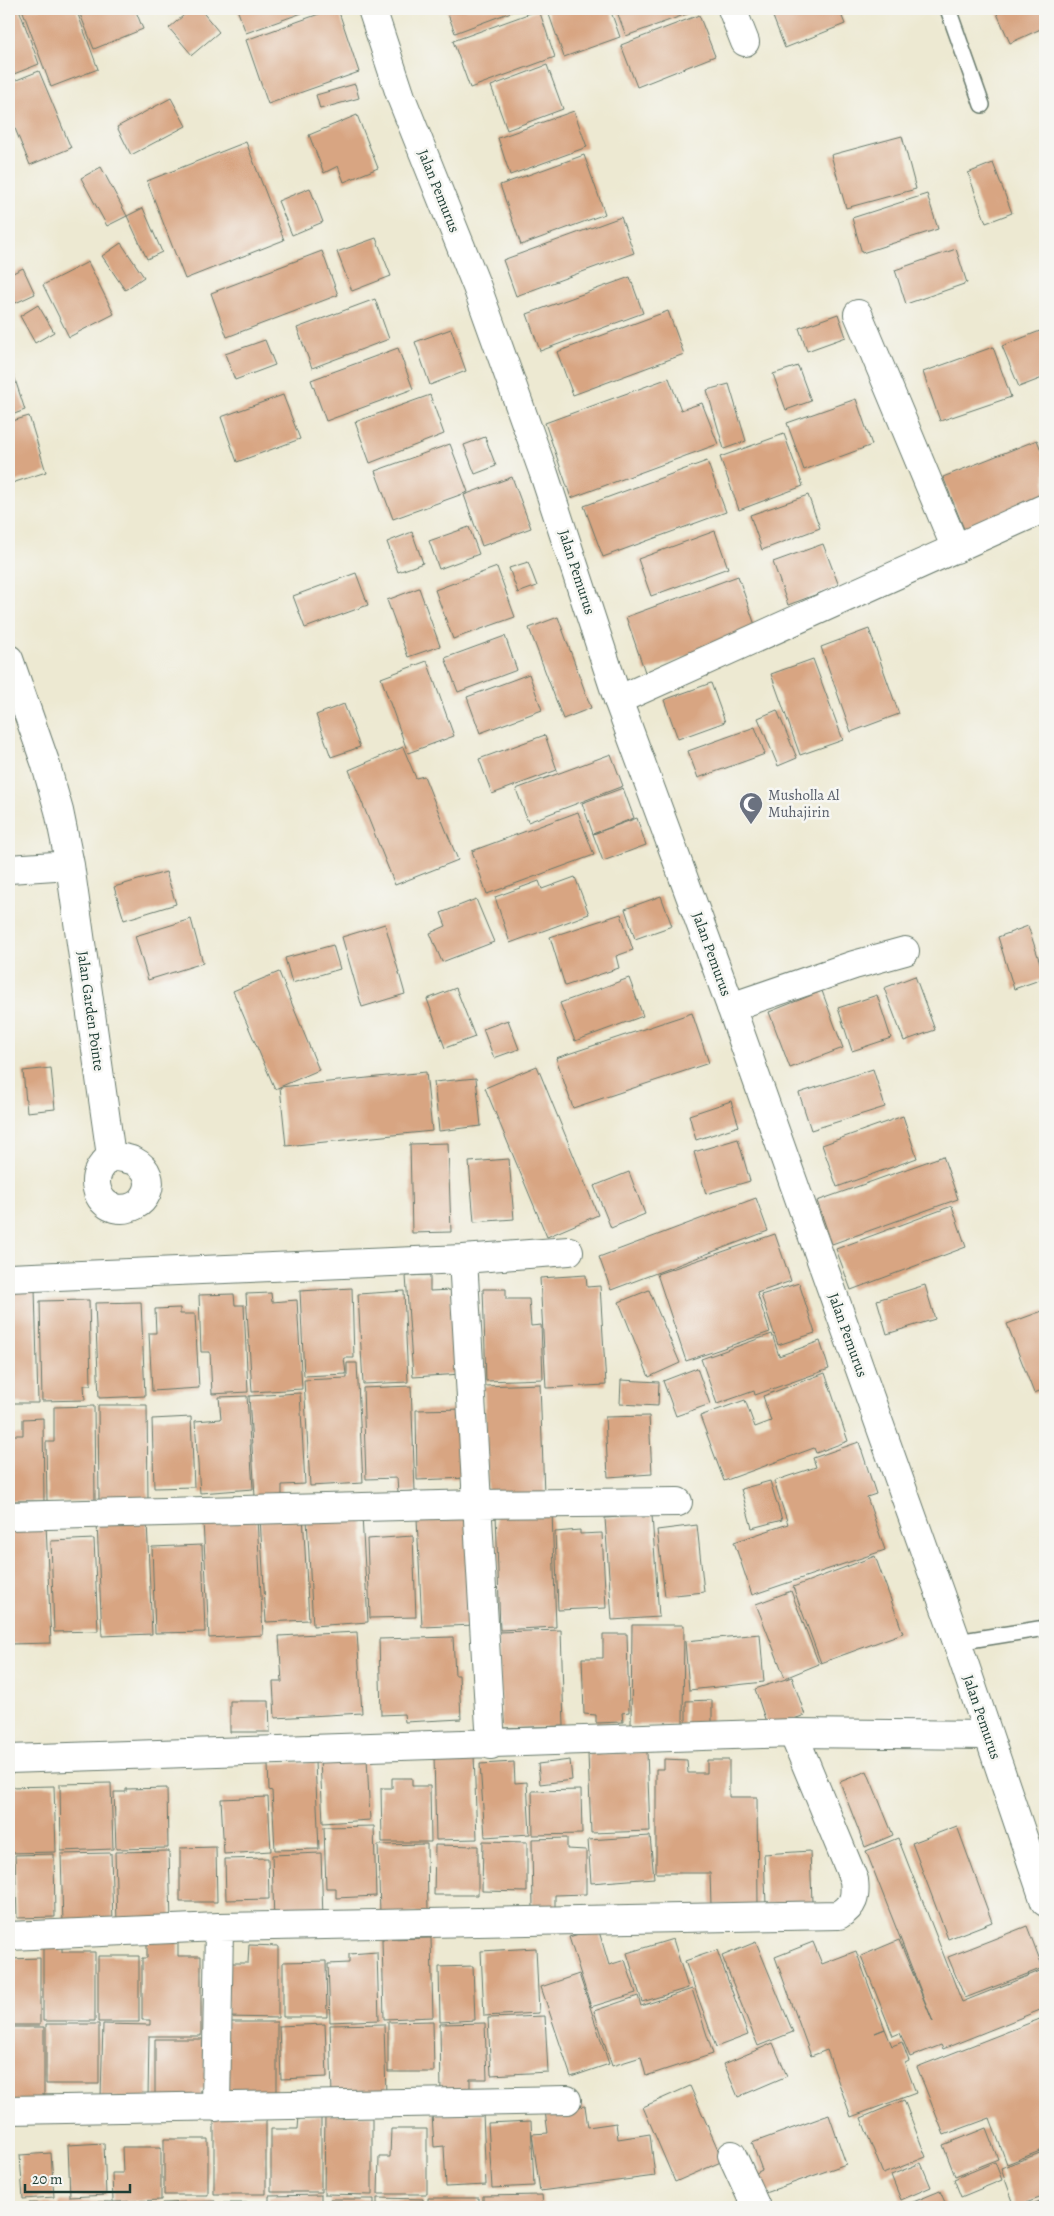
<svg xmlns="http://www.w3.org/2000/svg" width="1054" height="2216" viewBox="0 0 1054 2216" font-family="Alegreya,serif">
<rect width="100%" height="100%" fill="#f6f6f2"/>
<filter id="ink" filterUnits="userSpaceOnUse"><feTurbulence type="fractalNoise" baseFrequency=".02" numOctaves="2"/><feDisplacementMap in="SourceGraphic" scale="10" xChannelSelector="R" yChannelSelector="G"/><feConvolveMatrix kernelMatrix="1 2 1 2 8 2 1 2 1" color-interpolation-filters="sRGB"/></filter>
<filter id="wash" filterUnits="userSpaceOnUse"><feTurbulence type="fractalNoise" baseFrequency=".0096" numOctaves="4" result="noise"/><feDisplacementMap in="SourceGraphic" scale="20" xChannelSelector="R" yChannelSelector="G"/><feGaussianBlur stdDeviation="1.12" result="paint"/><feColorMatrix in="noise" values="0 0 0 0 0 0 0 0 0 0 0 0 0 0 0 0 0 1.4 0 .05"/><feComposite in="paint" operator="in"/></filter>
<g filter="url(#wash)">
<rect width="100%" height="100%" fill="#ede9d2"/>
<g id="blocks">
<path fill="#d8a582" d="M9,9H19L39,64L9,76Z
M22,9H76L98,69L51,87Z
M78,9H135L143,29L94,49Z
M191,9H200L219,32L192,55L169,28Z
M237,9H301L302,13L246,33Z
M333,9H338L359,72L268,104L246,40Z
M446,9H519L455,33Z
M547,9H610L620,37L564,57Z
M616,9H694L695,11L626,36Z
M770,9H839L845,24L785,48Z
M995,9H1045V27L1010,43Z
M539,10L555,57L470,88L453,41Z
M699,15L715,56L637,87L621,45Z
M547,65L563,109L507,130L491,86Z
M39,71L71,148L30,165L9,114V83Z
M355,84L359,98L320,109L316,95Z
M171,98L186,126L131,155L117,127Z
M574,111L587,147L510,175L498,138Z
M357,115L378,168L344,182L338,166L324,173L309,135Z
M902,136L916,189L846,208L831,155Z
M246,142L284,240L185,279L147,181Z
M584,155L605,214L521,245L500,185Z
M993,163L1012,213L986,223L968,173Z
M101,167L127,216L107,226L81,178Z
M310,188L323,222L292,235L278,201Z
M927,194L938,229L862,253L852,218Z
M143,208L162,252L147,259L127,216Z
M621,217L634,253L516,296L503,260Z
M376,238L391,276L352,291L337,252Z
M121,243L144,277L125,290L102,256Z
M956,249L967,283L906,304L895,270Z
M322,251L338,295L227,337L211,293Z
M88,262L114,314L69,337L43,285Z
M23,268L35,294L9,306V275Z
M630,277L643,313L540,351L527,314Z
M375,299L389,339L312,368L297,328Z
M38,305L54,332L35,343L20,316Z
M668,311L684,354L573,395L557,352Z
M838,314L846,337L807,351L799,328Z
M451,329L466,371L430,385L415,342Z
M1045,329V377L1019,387L1002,346Z
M265,340L275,365L235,380L225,354Z
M993,347L1011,397L940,421L923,372Z
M398,348L413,389L326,421L311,380Z
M9,361L25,410L9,416Z
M798,366L811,401L786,410L773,374Z
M669,378L681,410L702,403L718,444L571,498L545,423Z
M729,384L746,441L724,449L707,390Z
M283,395L300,439L237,462L221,417Z
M430,395L444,434L370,463L355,422Z
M856,399L872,445L804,470L787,423Z
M29,416L46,472L9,484V422Z
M784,434L803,486L739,510L720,457Z
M485,437L496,466L475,474L464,445Z
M1037,440L1045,460V496L964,529L943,477Z
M450,444L468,492L393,519L375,471Z
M707,461L726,512L603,557L584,506Z
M512,477L531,528L482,546L464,495Z
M808,495L820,528L762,550L750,515Z
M469,527L479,554L439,569L429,541Z
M715,531L728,568L651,596L638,559Z
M412,532L423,563L398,572L387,542Z
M823,544L839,586L788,605L773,562Z
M528,562L537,586L518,593L509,568Z
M497,567L515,617L453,639L435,590Z
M356,573L368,605L305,628L293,596Z
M738,576L757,631L645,672L626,617Z
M419,588L440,646L408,657L387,600Z
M558,617L591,708L563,719L529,628Z
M869,629L899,714L851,732L821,647Z
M505,636L517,670L458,692L445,658Z
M813,659L843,740L800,755L771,674Z
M427,661L454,736L408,753L381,678Z
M529,674L542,710L480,733L467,697Z
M711,683L725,722L678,739L664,700Z
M344,704L360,747L331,757L316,715Z
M777,710L797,758L778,766L758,718Z
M755,727L765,754L698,778L688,751Z
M545,735L557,770L492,794L479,759Z
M403,747L416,778L424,776L458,860L395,885L349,770Z
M611,754L623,786L528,822L516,789Z
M623,788L634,818L593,834L582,803Z
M578,812L594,855L487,894L472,851Z
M637,818L646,845L603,861L593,834Z
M166,872L176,904L124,920L114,887Z
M575,877L589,914L510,943L495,897L539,881L542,889Z
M661,896L672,926L635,939L625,909Z
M476,899L494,942L442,962L430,933L446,926L441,913Z
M621,914L633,950L616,956L619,968L565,986L550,937Z
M191,919L203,963L148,980L135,936Z
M385,924L405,994L362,1007L342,937Z
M1028,926L1045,978L1014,989L998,937Z
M333,945L340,969L292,983L285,958Z
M279,972L319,1070L275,1089L233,991Z
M915,976L935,1030L904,1041L884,988Z
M629,978L643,1016L575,1041L560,1003Z
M456,988L475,1037L445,1048L427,999Z
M822,991L843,1048L790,1068L769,1012Z
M877,995L891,1038L852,1051L838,1008Z
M692,1013L709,1063L573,1108L556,1058Z
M508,1020L519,1049L494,1058L483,1029Z
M537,1066L598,1215L547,1237L485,1088Z
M51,1068L55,1109L27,1112L23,1071Z
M873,1069L885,1107L811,1130L799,1093Z
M426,1072L432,1131L286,1146L280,1087Z
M476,1078L481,1126L439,1131L434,1082Z
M731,1101L739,1126L696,1140L689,1115Z
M903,1116L917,1158L837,1187L822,1145Z
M738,1139L750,1181L706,1194L694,1152Z
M448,1143L451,1232L412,1233L410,1144Z
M943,1156L958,1199L832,1244L817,1201Z
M509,1159L514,1219L474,1222L469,1162Z
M629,1172L645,1214L611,1228L594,1186Z
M756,1198L768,1231L611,1290L599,1257Z
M952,1206L966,1247L851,1290L836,1249Z
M775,1234L791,1281L757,1293L770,1332L686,1361L657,1274Z
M430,1275V1291L451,1290L452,1315H463L462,1374L413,1377L406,1276Z
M586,1275L587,1287L600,1286L606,1385L546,1388L540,1278Z
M799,1283L815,1333L778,1345L761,1295Z
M925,1285L935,1319L887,1334L877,1300Z
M35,1288L38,1403H9V1289Z
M352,1288L354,1358H344L346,1374L304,1376L300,1291Z
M483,1289H506V1299H529L531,1326L541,1325L543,1379L486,1381Z
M649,1290L680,1363L649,1377L619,1302Z
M404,1291L408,1382L363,1384L358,1294Z
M271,1293L272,1302L297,1300L302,1389L252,1392L246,1294Z
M234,1294L235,1305H244L248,1392L212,1394L210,1352H201L199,1295Z
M89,1300L91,1385H84L85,1400L42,1401L40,1301Z
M141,1302L145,1396L99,1398L95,1303Z
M180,1308V1314H195L199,1388L152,1391L149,1333H156L155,1309Z
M1045,1310V1389L1034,1393L1007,1324Z
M772,1334L779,1356L820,1341L829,1369L755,1395L754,1391L717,1404L701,1359Z
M347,1363H357L363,1483L310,1486L304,1380L347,1378Z
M697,1368L710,1404L676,1416L663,1381Z
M825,1373L848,1441L816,1453L814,1448L724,1481L700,1416L745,1400L755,1427L771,1421L763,1396Z
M621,1380L659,1382L658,1406L620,1404Z
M540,1384L544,1494L488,1496L484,1386Z
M411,1386L415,1491L398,1492L397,1478L366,1479L363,1388Z
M300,1393L305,1484L282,1485V1495L255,1497L249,1396Z
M247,1396L253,1489L200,1493L195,1421L221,1419L219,1397Z
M98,1405H147L148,1500H99Z
M94,1406L95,1500L47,1501L46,1442H54V1407Z
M466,1409L468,1478L417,1480L416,1410Z
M649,1416L652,1474L608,1477L605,1417Z
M191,1417L194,1487L154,1488L152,1419Z
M43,1418L44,1501H9V1435H23V1419Z
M859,1442L876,1494L867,1497L885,1550L752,1595L734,1542L788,1524L774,1481L816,1467L813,1458Z
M770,1481L782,1520L752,1528L741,1489Z
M552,1511L556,1627L500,1630L496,1514Z
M303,1515L309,1620L266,1622L260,1518Z
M652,1515L659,1617L612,1620L605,1518Z
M362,1516L368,1622L313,1626L307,1519Z
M471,1516L476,1625L422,1627L417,1518Z
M257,1518L263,1635L209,1638L203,1521Z
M147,1521L152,1634L102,1636L97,1523Z
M46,1524L51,1643L9,1644V1525Z
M697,1525L704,1592L665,1596L657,1530Z
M580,1530V1534L602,1533L606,1608L558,1610L555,1532Z
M413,1536L416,1617L370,1618L367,1539Z
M94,1539L98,1631L54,1632L51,1541Z
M202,1545L205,1632L155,1633L152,1547Z
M875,1556L903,1633L821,1663L793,1587Z
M791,1591L819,1664L785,1678L756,1604Z
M632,1625H684L683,1725H631Z
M561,1630L564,1726L502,1728L498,1632Z
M357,1632L362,1713L275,1718L273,1682H282L279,1636Z
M603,1634H627L629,1712L622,1713L623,1722L596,1723V1715L584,1714L582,1658H603Z
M760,1634L764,1682L689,1690L685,1641Z
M453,1637L455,1675H459L461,1719L405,1722L404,1714L381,1715L379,1639Z
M792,1677L805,1715L768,1728L755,1689Z
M712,1700V1728H686V1701Z
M230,1701H269L270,1732H230Z
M647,1752L650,1831L591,1833L588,1754Z
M474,1754L477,1839L436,1840L434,1755Z
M367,1757L370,1820L323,1823L320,1759Z
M664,1759L687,1760L688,1773H707V1760H729V1797H757L758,1905H711L710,1873H656V1769H664Z
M570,1760L572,1780L540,1784L538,1764Z
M315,1762L319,1849L275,1850L272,1791L269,1790L268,1764Z
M514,1762L515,1783L527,1782L530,1834L485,1837L480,1764Z
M867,1771L893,1835L865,1847L840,1782Z
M392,1778H412V1786H430L431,1842H382L381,1788H392Z
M111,1783L113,1849L61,1851L60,1784Z
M54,1786L56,1852L9,1853V1787Z
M167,1788L168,1848L116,1849L114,1792H126V1789Z
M581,1790L582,1834L533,1835L532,1791Z
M268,1797L271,1851L224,1854L221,1799Z
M374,1826L376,1896L336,1898V1888H326L324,1827Z
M957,1826L992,1922L948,1939L912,1843Z
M650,1836L654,1878L591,1883L588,1840Z
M567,1838V1849L586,1850V1894L555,1895V1911H533L532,1839Z
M898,1838L962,2002L1045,1969V2008L943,2049L941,2045L910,2057L900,2033L893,2036L861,1956L899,1940L933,2022L866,1851Z
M483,1841L527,1842V1892L482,1891Z
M427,1844L428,1913L380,1914L378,1845Z
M435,1845L478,1846V1895H434Z
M216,1847L217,1902H180V1848Z
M169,1851L171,1923H117L115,1852Z
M810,1851L812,1902L766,1904L764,1854Z
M111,1853L113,1923L63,1924L61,1854Z
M321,1853L323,1920L274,1922L272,1855Z
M54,1854L55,1917L17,1918L15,1855Z
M268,1858L269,1899L226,1900L225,1859Z
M1027,1926L1043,1968L965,1998L948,1957Z
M598,1928L609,1965L625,1960L636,1993L591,2007L569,1937Z
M431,1938L433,2017L384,2019L382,1939Z
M673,1939L688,1988L642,2002L627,1953Z
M147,1941H178V1956H201V2036H149L148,2098L101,2097L103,2024L150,2025V2020H142V1958H147Z
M756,1942L793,2032L758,2046L722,1956Z
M813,1942L822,1964L856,1951L885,2029L875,2033L885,2029L892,2046L902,2042L909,2061L905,2063L916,2093L851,2117L827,2050L811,2056L775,1957Z
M249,1945L278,1946V2018L227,2017V1963H248Z
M43,1946H62V1952H95V2021H43Z
M536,1948L539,2013L484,2016L481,1951Z
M717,1950L748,2035L716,2047L685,1961Z
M377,1952L379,2020L330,2022L328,1964L349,1963V1954Z
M98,1956H139V2022H98Z
M40,1958V2025H9V1959Z
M326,1961L327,2017H283V1962Z
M473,1966L475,2020L440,2022L439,1967Z
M579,1974L609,2064L571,2077L541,1987Z
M692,1989L713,2054L646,2076L641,2057L612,2066L594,2011L638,1996L641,2006Z
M545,2016L548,2072L491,2075L488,2018Z
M1045,2017V2149L1007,2164L990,2118L944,2135L917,2067Z
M433,2021L434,2072H388V2022Z
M224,2022H277V2096H225Z
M485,2023L487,2079H470V2095H441L440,2024Z
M46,2024H99V2084H46Z
M325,2024L327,2077L281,2079L279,2026Z
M384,2024L386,2095L332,2096L330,2025Z
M9,2027H44V2103L9,2104Z
M155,2039H205V2089H201V2101L155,2102Z
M773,2043L787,2076L738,2097L724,2064Z
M690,2086L723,2161L675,2182L643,2107Z
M904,2100L926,2157L883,2174L861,2118Z
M585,2106L588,2127L616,2123L618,2139L650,2134L655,2176L540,2191L532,2134L548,2133L545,2111Z
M483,2113L486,2185L446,2187L444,2146L434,2147L432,2114Z
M325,2114L372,2115V2195L324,2194Z
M829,2115L846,2164L762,2194L754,2174L762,2170L752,2143Z
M299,2116H321V2192H271V2129H298Z
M214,2117H266V2194H214Z
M531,2121L534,2186L492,2188L488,2123Z
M986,2128L998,2159L955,2176L943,2145Z
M391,2129H427V2194H378L379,2157H390Z
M164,2139H208V2195H164Z
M104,2143L106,2195L70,2197L68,2145Z
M122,2147H161V2200L113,2202L112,2173H123Z
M1045,2151V2196L1015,2207L1001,2168Z
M51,2153L54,2197L23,2199L20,2155Z
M995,2162L1002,2180L961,2197L954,2179Z
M921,2163L931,2187L901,2200L891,2175Z
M940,2191L947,2207H901Z
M321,2195V2207H269V2196Z
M542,2195L543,2207H483V2196Z
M377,2198L423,2199V2207H377Z
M428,2198H479V2207H428Z
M330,2199H374V2207H330Z
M1045,2200V2207H1027Z
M58,2201L112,2202V2207H58Z
M215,2201V2207H162V2203Z
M29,2203L57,2204V2207H28Z
M220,2203H265V2207H220Z"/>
</g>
</g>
<g filter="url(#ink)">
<use href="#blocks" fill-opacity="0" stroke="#67796b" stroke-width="1"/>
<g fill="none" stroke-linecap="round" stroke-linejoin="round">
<g stroke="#67796b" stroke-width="18">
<path id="service" d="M948,9L982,105
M957,1642L1045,1628"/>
</g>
<g stroke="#67796b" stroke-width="30">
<path id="minor" d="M732,9L745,42
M858,314L956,549
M9,659L45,762L59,811L70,865L111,1156
M618,700L1045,508
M9,869L70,865
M731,1007L854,965L905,951
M111,1156C118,1157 127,1158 134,1161C163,1176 146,1215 114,1208C105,1205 99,1198 97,1189C93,1175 101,1165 111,1156Z
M463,1259L491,1745
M9,1278L463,1259L569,1251
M9,1516L478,1504L678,1502
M9,1759L793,1733L988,1735
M9,1936L219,1927L839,1915C854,1906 856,1897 854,1880L793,1733
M216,2107L219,1927
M9,2110L567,2100
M732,2155L756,2207"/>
</g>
<g stroke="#67796b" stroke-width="30">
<path id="tertiary" d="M372,9L401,97L477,287L544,474L618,700L731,1007L957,1642L1045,1902"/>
</g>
<use href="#service" stroke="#fff" stroke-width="15"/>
<use href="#minor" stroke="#fff" stroke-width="28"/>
<use href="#tertiary" stroke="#fff" stroke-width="28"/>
</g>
</g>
<defs>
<g id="mosque-pin" transform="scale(1.25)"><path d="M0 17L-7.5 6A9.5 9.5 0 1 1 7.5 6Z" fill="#6b7280" stroke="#f6f6f2"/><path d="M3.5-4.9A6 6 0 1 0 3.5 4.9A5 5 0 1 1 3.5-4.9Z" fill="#fff"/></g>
</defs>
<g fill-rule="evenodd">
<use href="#mosque-pin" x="751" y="804"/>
</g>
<g text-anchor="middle" stroke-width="5" stroke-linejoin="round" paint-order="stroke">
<g font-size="15" fill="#1f3d34" stroke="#f6f6f2">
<text transform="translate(439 191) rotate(68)" y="5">Jalan Pemurus</text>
<text transform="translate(577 572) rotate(72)" y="5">Jalan Pemurus</text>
<text transform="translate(712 954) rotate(70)" y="5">Jalan Pemurus</text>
<text transform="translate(91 1011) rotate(82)" y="5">Jalan Garden Pointe</text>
<text transform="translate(848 1335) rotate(70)" y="5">Jalan Pemurus</text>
<text transform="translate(982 1717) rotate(71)" y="5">Jalan Pemurus</text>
</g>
<g font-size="15" fill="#5b616d" stroke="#f6f6f2" text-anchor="start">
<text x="768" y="800">Musholla Al<tspan x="768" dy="17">Muhajirin</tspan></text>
</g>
</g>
<rect width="1054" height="2216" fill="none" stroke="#f6f6f2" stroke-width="30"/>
<path d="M25 2184v8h105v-8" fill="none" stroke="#1f3d34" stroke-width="2.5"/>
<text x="32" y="2184" font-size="15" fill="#1f3d34" stroke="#f6f6f2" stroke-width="4" paint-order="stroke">20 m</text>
</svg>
